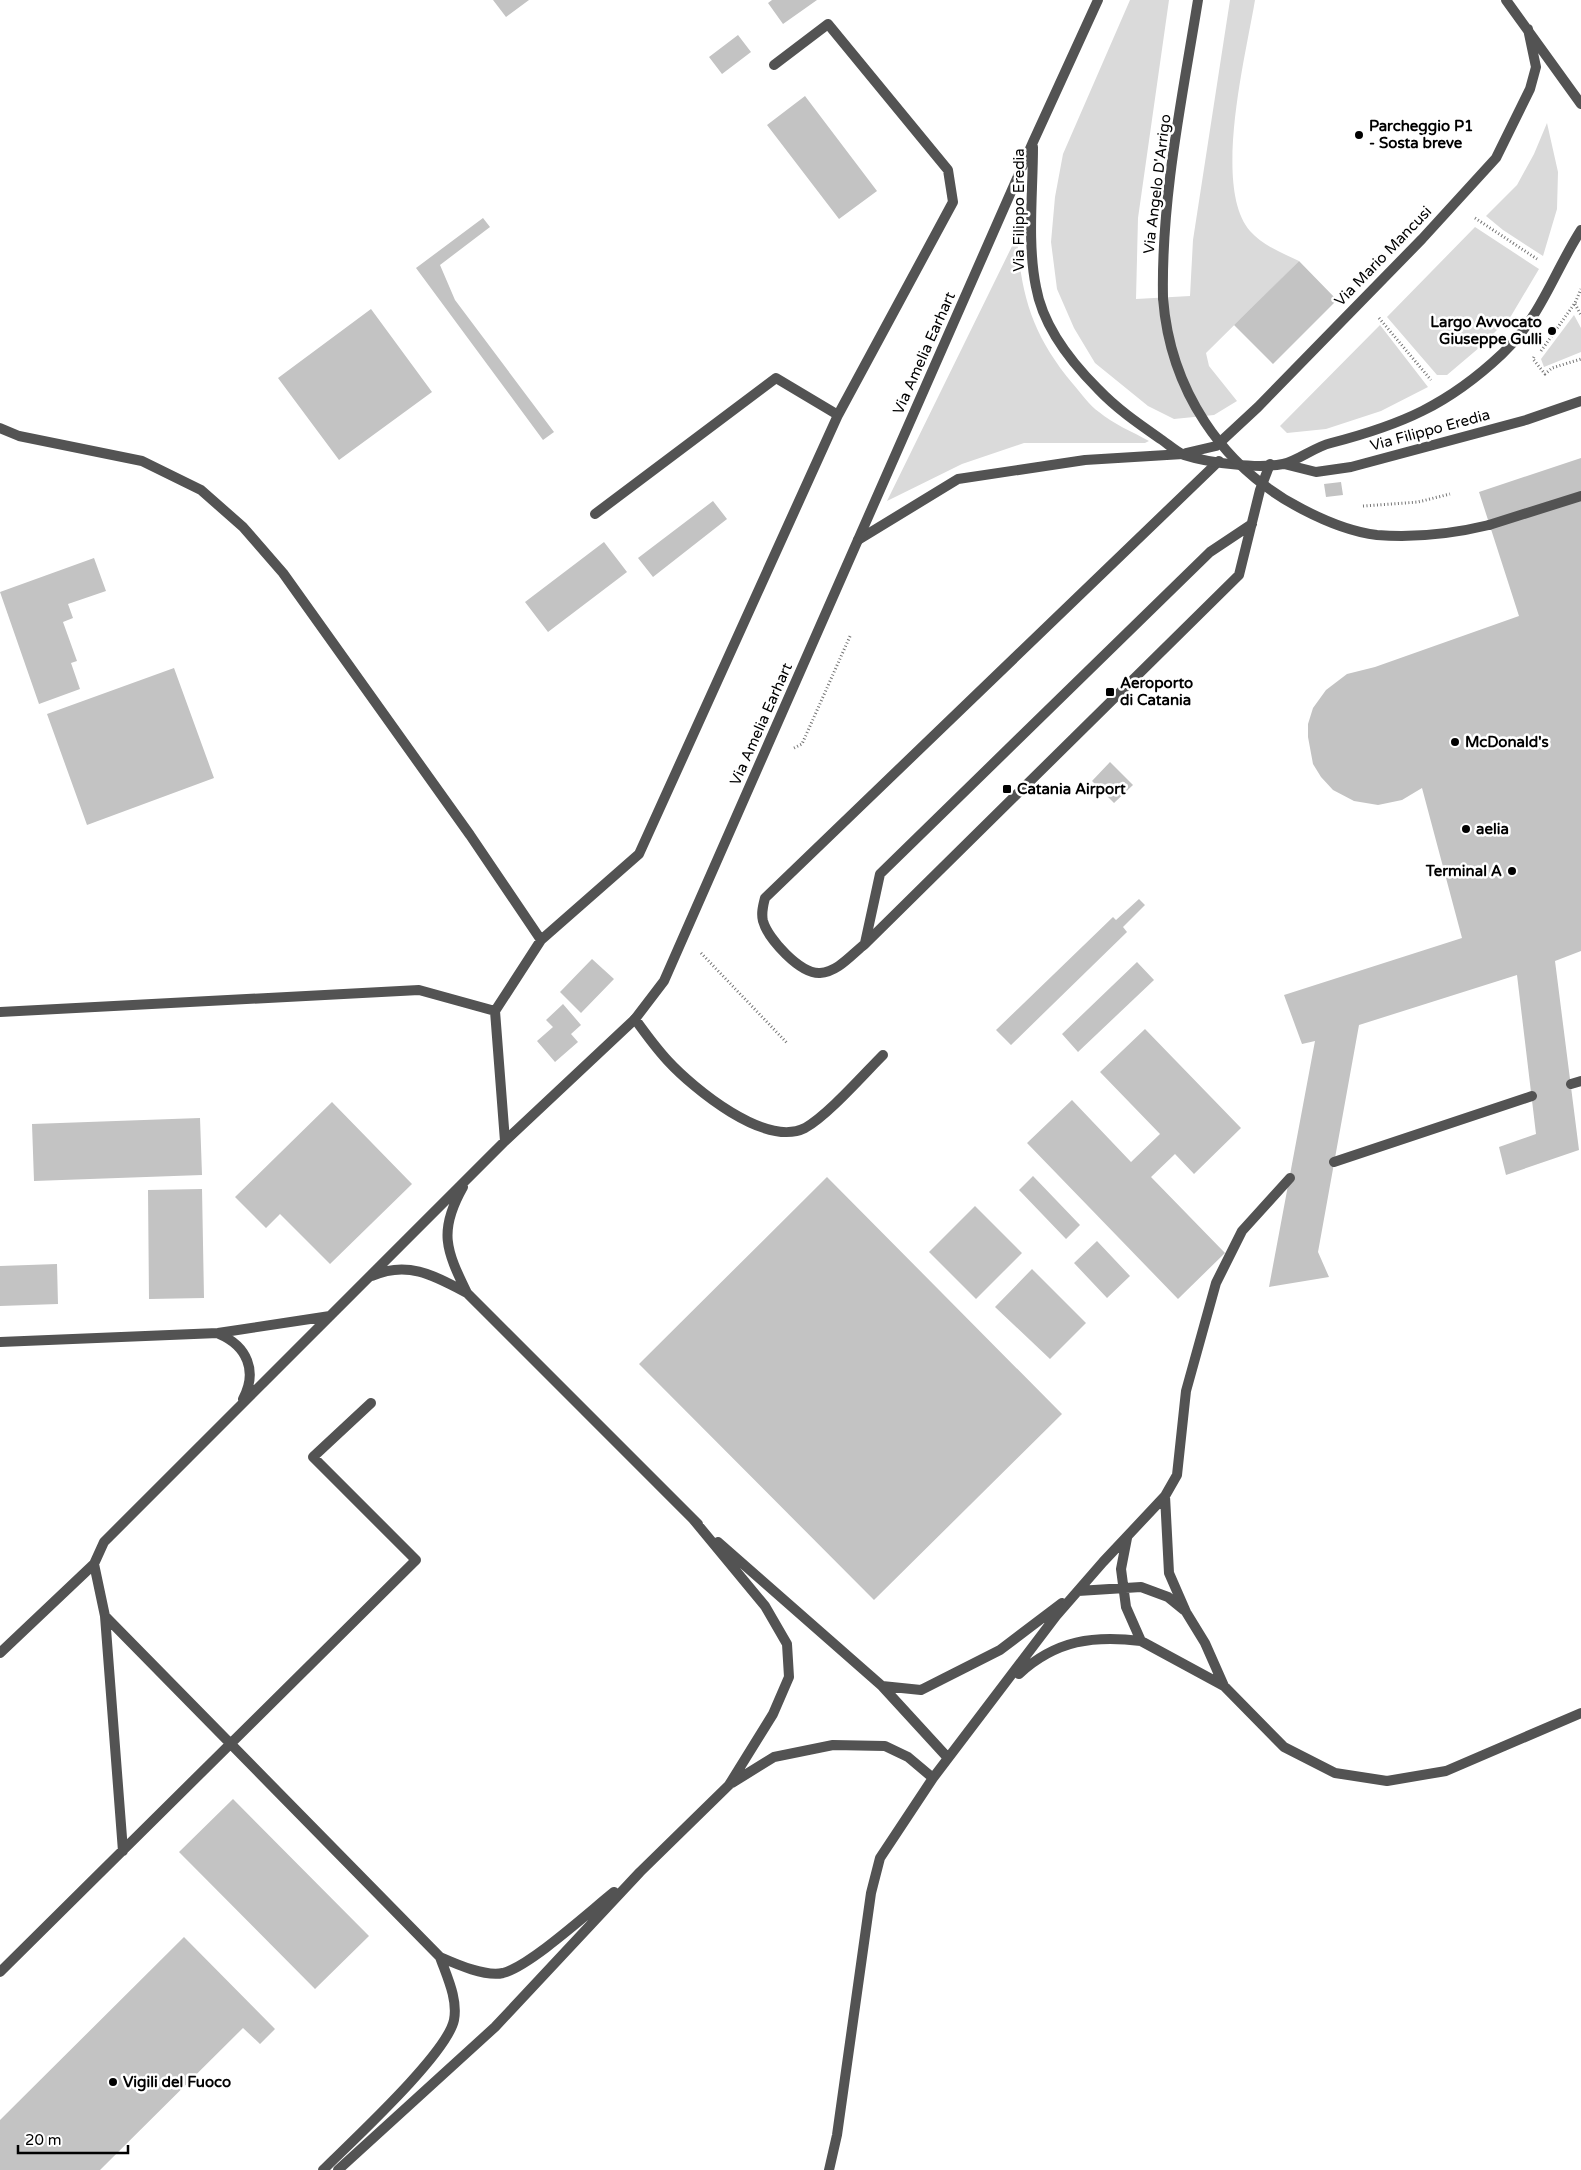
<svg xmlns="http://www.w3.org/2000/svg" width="1581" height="2170" viewBox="0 0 1581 2170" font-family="'Varela Round',sans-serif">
<rect width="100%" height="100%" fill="#fff"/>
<path fill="#dadada" d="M1130,0H1169L1138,218L1136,299L1190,296L1193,240L1230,0H1255C1246,55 1212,187 1250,231C1262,245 1282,253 1299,261L1206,353L1209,366L1237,401L1214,415L1174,419L1148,406L1095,363L1074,328L1057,289L1051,242L1055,197L1063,154Z
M1547,123L1558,172L1557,209L1543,256L1503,230L1486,216L1517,185L1534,154Z
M1475,227L1539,269L1511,316L1480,347L1447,375H1437L1387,317Z
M1017,236C1021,297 1033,336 1073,384C1081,393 1089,405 1099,412C1113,424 1133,432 1149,441L1145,443H1024L962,464L887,501Z
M1574,315L1581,328V352L1544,367L1541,359Z
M1380,325L1428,387L1381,411L1326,429L1287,433L1280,426Z"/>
<path fill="#c3c3c3" d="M493,0H529L506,17Z
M772,0H817L783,24L768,3Z
M738,35L751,52L722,74L709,57Z
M805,96L877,191L839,219L767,125Z
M483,218L490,227L440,265L455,300L554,432L543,440L416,268Z
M1299,261L1337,300L1273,364L1234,325Z
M371,309L432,392L339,460L278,378Z
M1581,458V951L1555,961L1579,1150L1506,1175L1499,1147L1536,1134L1517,975L1359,1025L1318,1252L1329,1277L1269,1287L1315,1041L1302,1044L1284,995L1462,938L1422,788L1402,800L1378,805L1354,801L1333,790L1321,777L1313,764L1308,737V724L1313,708L1326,690L1347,674L1375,667L1519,616L1479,492Z
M1341,482L1343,495L1326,497L1324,484Z
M713,501L727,519L653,577L638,558Z
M604,542L627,572L548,632L525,602Z
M94,558L106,591L68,604L73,618L63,622L77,661L71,663L80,689L39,704L0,592Z
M174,668L214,778L87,825L47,714Z
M1110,762L1133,785L1114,803L1092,781Z
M1139,899L1145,905L1123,927L1127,932L1011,1045L996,1030L1113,917L1116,920Z
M592,959L614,979L581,1013L560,992Z
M1137,962L1154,980L1078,1052L1062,1034Z
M563,1004L581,1025L571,1034L578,1042L555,1062L537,1041L553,1027L546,1020Z
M1145,1029L1241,1128L1194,1174L1175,1154L1151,1177L1225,1253L1178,1299L1027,1143L1072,1100L1131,1162L1160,1134L1100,1072Z
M332,1102L412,1184L330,1264L280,1214L266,1228L235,1197Z
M200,1118L202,1175L34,1181L32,1124Z
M1033,1176L1080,1225L1066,1239L1019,1190Z
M827,1177L1062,1414L874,1600L639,1364Z
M202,1189L204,1298L149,1299L148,1190Z
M975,1206L1022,1253L976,1299L929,1252Z
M1097,1241L1130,1276L1107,1298L1074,1263Z
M57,1264L58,1304L0,1306V1266Z
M1032,1269L1086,1323L1050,1359L995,1307Z
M233,1799L369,1936L315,1989L179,1852Z
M184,1937L275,2029L260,2044L243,2028L100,2170H0V2120Z"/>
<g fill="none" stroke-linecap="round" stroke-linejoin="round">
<path stroke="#757575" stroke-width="3" stroke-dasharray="1 2.5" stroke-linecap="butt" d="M1475,218L1537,259
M1575,304L1581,315
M1379,318L1431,380
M1541,351L1575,303L1581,289
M1534,357L1533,359L1545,374L1552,368L1581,359
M1363,506L1418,502L1450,494
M794,748L802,744L851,634
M701,953L788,1044"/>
<path stroke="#535353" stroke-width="10" d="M0,428L19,436L142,461L201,490L243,527L283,573L470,835L541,940L495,1011L505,1141L104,1542L94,1564L105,1616L123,1851
M1219,461L765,898C763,906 761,913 763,921C768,939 800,974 820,973C838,972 852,954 865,944L1239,575L1260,490L1270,464
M595,514L776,378L838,415
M858,540L958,479L1085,460L1183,454
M541,940L639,854L838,415L953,202L948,170L828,24L774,65
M865,943L880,874L1210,552L1252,524
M0,1012L419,990L495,1011
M1571,1084L1581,1081
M505,1141L635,1019
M1334,1162L1532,1096
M463,1187C438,1231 446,1250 467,1293
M372,1276C408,1260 435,1276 467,1293L698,1524
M219,1334C247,1346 258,1371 243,1399
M0,1342L218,1333L330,1316
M1127,1538L1121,1569L1126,1607L1141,1641L1224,1686L1205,1643L1186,1612L1169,1573L1165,1496
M718,1542L882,1686L948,1758
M1078,1591L1141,1587L1168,1597L1184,1610
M105,1616L440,1957C456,1964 485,1977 503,1973C530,1966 589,1912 614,1892
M0,1653L94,1564
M1019,1674C1056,1640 1094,1635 1141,1641
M882,1686L921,1690L1000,1650L1062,1603
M1224,1686L1284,1747L1335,1773L1387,1781L1446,1771L1581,1713
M732,1783L774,1757L833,1745L885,1746L908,1757L933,1778
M0,1972L416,1560L313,1457L371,1403
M323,2170C352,2141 447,2054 454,2020C458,1999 447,1977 440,1957
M338,2170L495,2027L640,1872L729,1785L773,1714L789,1677L787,1644L765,1606L693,1519
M829,2170L837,2135L871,1893L880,1858L933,1778L1056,1616L1103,1562L1165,1496L1177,1475L1186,1391L1216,1283L1242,1231L1290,1178"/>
<path stroke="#535353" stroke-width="10" d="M1506,0L1581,104
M1033,147C1033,191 1027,243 1036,287C1043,327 1070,361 1098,389C1117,409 1139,424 1162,440C1169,445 1177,452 1184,455C1209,463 1258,469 1283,464C1298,461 1314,447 1331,443C1401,425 1448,405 1502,354C1541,317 1553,274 1581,230
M1163,298C1161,198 1182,99 1198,0
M1186,453L1216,446L1258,407L1422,239L1496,158L1530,89L1536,67L1528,29
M1284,464L1316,472L1351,467L1526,420L1581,401
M1489,525L1581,496
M883,1055C863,1075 828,1115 805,1128C765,1148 693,1088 668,1061C656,1048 645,1033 635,1019L664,981L1033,142L1098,0"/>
<path stroke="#535353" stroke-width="10" d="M1163,298C1170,389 1221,467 1302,509C1325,521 1351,532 1377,535C1415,538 1452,534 1489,525"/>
</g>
<g fill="#000" stroke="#fff" stroke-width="2">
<circle cx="1359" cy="135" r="5"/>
<circle cx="1552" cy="331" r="5"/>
<rect x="1105" y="687" width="10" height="10" rx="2.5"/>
<circle cx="1455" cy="742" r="5"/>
<rect x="1002" y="784" width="10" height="10" rx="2.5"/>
<circle cx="1466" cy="829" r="5"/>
<circle cx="1512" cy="871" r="5"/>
<circle cx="113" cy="2082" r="5"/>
</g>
<g text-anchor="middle" stroke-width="5" stroke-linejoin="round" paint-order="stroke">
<g font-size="15" font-weight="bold" fill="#000" stroke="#fff" text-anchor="start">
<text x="1369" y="131">Parcheggio P1<tspan x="1369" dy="17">- Sosta breve</tspan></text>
<text x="1542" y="327" text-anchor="end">Largo Avvocato<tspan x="1542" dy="17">Giuseppe Gulli</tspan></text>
<text x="1120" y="688">Aeroporto<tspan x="1120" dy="17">di Catania</tspan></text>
<text x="1465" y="747">McDonald's</text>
<text x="1017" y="794">Catania Airport</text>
<text x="1476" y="834">aelia</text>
<text x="1502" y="876" text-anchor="end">Terminal A</text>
<text x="123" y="2087">Vigili del Fuoco</text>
</g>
<g font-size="15" fill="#000" stroke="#fff">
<text transform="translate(1157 184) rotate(-83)" y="5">Via Angelo D'Arrigo</text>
<text transform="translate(1019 210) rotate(-90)" y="5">Via Filippo Eredia</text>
<text transform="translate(1383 256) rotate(-46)" y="5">Via Mario Mancusi</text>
<text transform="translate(924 353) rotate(-66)" y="5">Via Amelia Earhart</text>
<text transform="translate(1430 430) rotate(-15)" y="5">Via Filippo Eredia</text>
<text transform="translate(761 724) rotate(-66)" y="5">Via Amelia Earhart</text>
</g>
</g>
<path d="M18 2145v8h110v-8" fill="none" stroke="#000000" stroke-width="2.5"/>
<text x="25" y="2145" font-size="15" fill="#000000" stroke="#ffffff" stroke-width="4" paint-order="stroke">20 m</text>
</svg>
